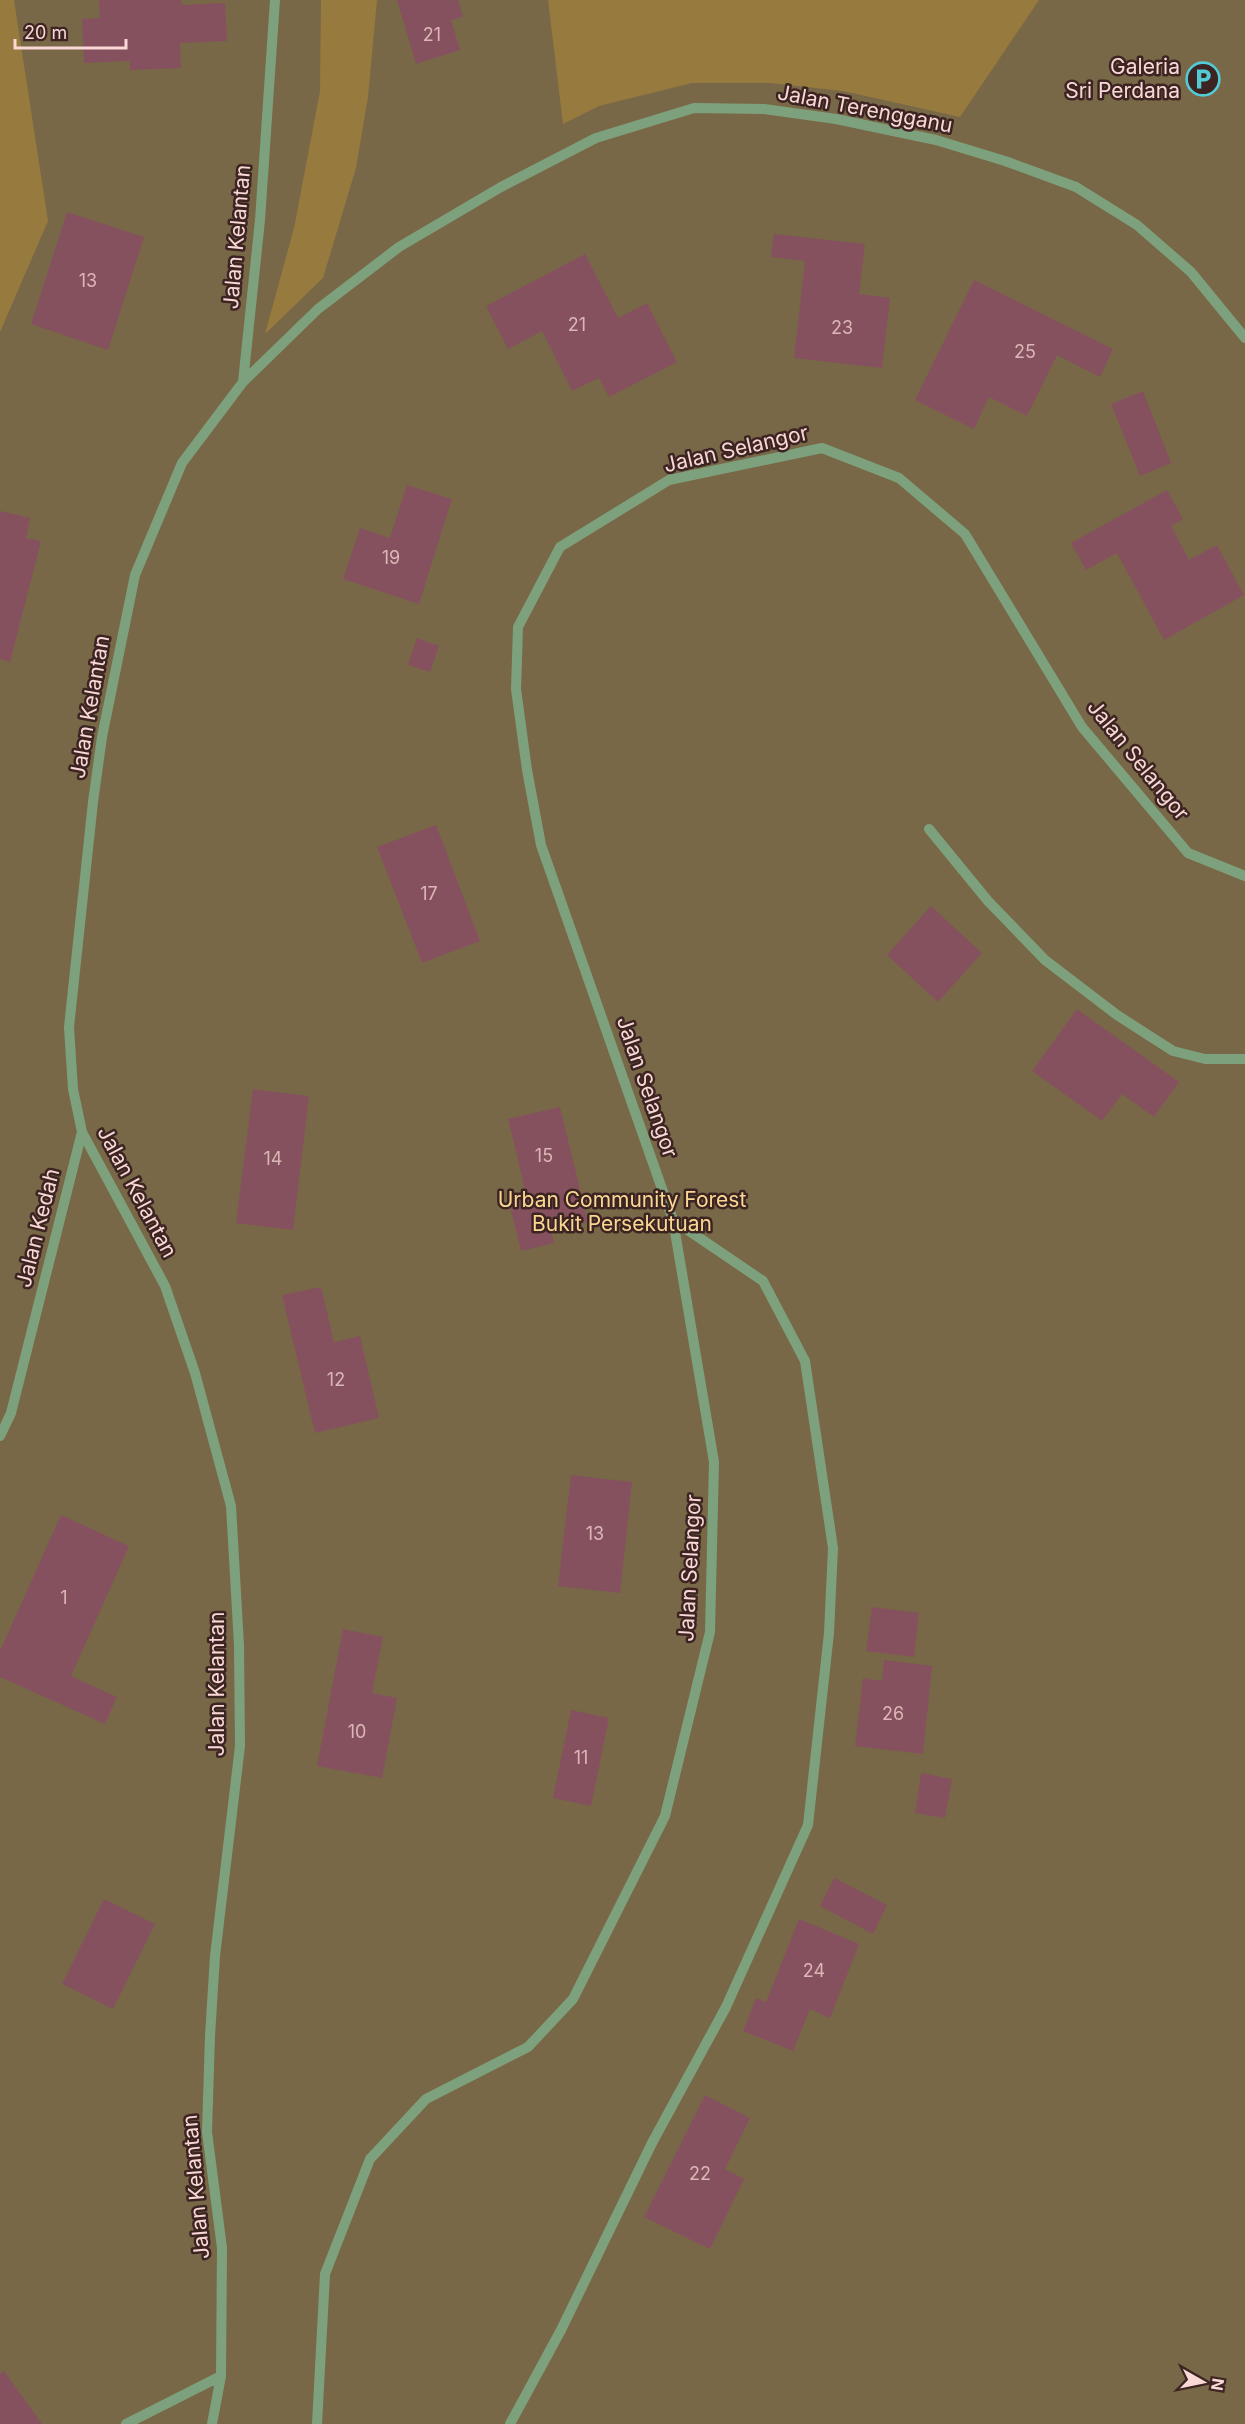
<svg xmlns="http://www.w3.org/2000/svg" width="1245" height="2424" viewBox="0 0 1245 2424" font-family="Inter,sans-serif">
<rect width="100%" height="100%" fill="#673431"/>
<path fill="#786847" d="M0,0H1245V2424H0Z"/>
<path fill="#977a3e" d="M0,0H14L48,221L0,332Z
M321,0H377L368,97L356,168L323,278L265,334L294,228L320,91Z
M548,0H1039L960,117L843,91L770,83H692L599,106L563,124Z"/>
<path fill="#86515e" d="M99,0H181L182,5L225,3L227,41L180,43L181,68L130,70V61L84,63L82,19L100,18Z
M397,0H458L463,17L451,20L460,50L416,64Z
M67,212L144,237L108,350L31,324Z
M774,234L865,244L859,294L890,298L882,368L794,358L805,261L771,257Z
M585,254L618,318L647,303L677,362L609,397L599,378L572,391L542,331L508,349L486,306Z
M974,280L1113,349L1100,377L1057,355L1027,416L989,397L974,429L915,400Z
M1143,391L1171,463L1140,476L1111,404Z
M407,485L452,499L419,604L343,579L360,528L390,538Z
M1167,490L1183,519L1171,526L1189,560L1217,545L1244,595L1164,640L1117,553L1086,570L1071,543Z
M0,511L30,518L26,538L41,541L10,662L0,659Z
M417,638L439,646L430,672L408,665Z
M436,825L480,941L422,963L377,847Z
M931,906L982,953L938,1002L887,955Z
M1077,1009L1179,1082L1154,1117L1122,1094L1102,1121L1032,1071Z
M253,1089L309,1096L293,1230L236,1223Z
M560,1107L588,1222L551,1231L554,1243L521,1251L508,1198L526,1193L508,1119Z
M321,1287L334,1342L360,1336L379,1418L315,1433L282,1295Z
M571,1475L632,1482L620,1593L558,1586Z
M61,1515L129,1546L71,1676L117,1697L105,1724L0,1677V1651Z
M872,1607L919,1613L914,1657L866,1651Z
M343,1629L383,1637L372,1693L397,1698L382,1778L317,1766Z
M884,1660L932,1666L923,1754L855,1746L863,1678L882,1681Z
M571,1710L609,1718L591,1806L553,1798Z
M921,1773L952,1779L945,1818L915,1813Z
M834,1878L887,1905L873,1934L820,1906Z
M104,1899L155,1924L113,2009L62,1984Z
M799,1919L859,1944L830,2018L810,2009L793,2051L743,2031L756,1998L766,2002Z
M705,2095L750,2118L725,2169L744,2179L710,2249L644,2217Z
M4,2371L42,2424H0V2374Z"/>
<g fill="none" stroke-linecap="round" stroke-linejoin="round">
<path stroke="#7ea17d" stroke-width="10" d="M243,382L260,220L275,0
M929,829L988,901L1045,960L1117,1015L1173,1051L1205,1059H1245
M0,1436L11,1413L82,1132
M126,2424L221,2376
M212,2424L221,2376L222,2248L207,2132L210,2036L215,1956L240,1746L239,1645L231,1506L195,1373L165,1286L82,1132L73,1089L69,1027L93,802L102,737L135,575L182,463L243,382L318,309L399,247L501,187L596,138L694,108L764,109L836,119L936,140L1005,161L1076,187L1137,225L1191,272L1245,338
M317,2424L325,2274L370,2159L426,2099L528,2047L573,1999L665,1816L710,1632L714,1462L673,1220L541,845L527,770L516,689L518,627L560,547L669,480L822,448L899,478L965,534L1082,727L1188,853L1245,876
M510,2424L561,2330L652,2143L726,2007L808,1825L829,1633L833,1548L805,1361L763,1281L673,1220"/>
</g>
<defs>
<g id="parking-ring" transform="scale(1.725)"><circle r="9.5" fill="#3c2422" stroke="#52cbd7" stroke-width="1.5"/><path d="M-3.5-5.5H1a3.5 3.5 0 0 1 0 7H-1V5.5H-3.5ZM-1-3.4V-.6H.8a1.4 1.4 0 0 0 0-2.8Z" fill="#52cbd7"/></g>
</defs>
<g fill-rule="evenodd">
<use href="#parking-ring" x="1203" y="79"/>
</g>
<g text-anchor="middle" stroke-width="5" stroke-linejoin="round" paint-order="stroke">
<g font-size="18" fill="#dcb6b7">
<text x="432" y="41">21</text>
<text x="88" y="287">13</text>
<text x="577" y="331">21</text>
<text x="842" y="334">23</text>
<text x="1025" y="358">25</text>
<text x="391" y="564">19</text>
<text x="429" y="900">17</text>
<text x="544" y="1162">15</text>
<text x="273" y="1165">14</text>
<text x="336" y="1386">12</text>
<text x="595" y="1540">13</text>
<text x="64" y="1604">1</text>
<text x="893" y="1720">26</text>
<text x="357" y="1738">10</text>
<text x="581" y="1764">11</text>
<text x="814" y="1977">24</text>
<text x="700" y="2180">22</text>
</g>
<g font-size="21" fill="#f9d8d5" stroke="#3c2422" text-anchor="end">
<text x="1180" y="74">Galeria<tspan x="1180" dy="24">Sri Perdana</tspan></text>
</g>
<g font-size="21" fill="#f9d8d5" stroke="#3c2422">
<text transform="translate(865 109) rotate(11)" y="7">Jalan Terengganu</text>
<text transform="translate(237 237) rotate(-85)" y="7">Jalan Kelantan</text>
<text transform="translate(736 449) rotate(-13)" y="7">Jalan Selangor</text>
<text transform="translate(90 707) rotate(-80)" y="7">Jalan Kelantan</text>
<text transform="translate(1138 760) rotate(51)" y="7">Jalan Selangor</text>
<text transform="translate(647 1087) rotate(71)" y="7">Jalan Selangor</text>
<text transform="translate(137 1192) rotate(62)" y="7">Jalan Kelantan</text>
<text transform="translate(38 1228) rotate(-76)" y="7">Jalan Kedah</text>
<text transform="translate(690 1568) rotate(-87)" y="7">Jalan Selangor</text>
<text transform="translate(217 1684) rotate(-90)" y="7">Jalan Kelantan</text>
<text transform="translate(196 2187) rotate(-95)" y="7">Jalan Kelantan</text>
</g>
<g font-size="21" fill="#f9d793" stroke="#3c2422">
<text x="622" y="1207">Urban Community Forest<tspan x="622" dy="24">Bukit Persekutuan</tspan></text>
</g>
</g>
<g transform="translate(1203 2382) rotate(99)" stroke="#3c2422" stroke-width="4.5" paint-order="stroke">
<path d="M0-4.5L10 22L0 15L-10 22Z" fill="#f9d8d5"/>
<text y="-9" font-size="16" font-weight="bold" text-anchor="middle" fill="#f9d8d5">N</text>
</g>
<path d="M15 39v9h111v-9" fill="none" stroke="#f9d8d5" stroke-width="3"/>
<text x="24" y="39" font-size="18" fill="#f9d8d5" stroke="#3c2422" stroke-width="4.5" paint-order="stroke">20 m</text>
</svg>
